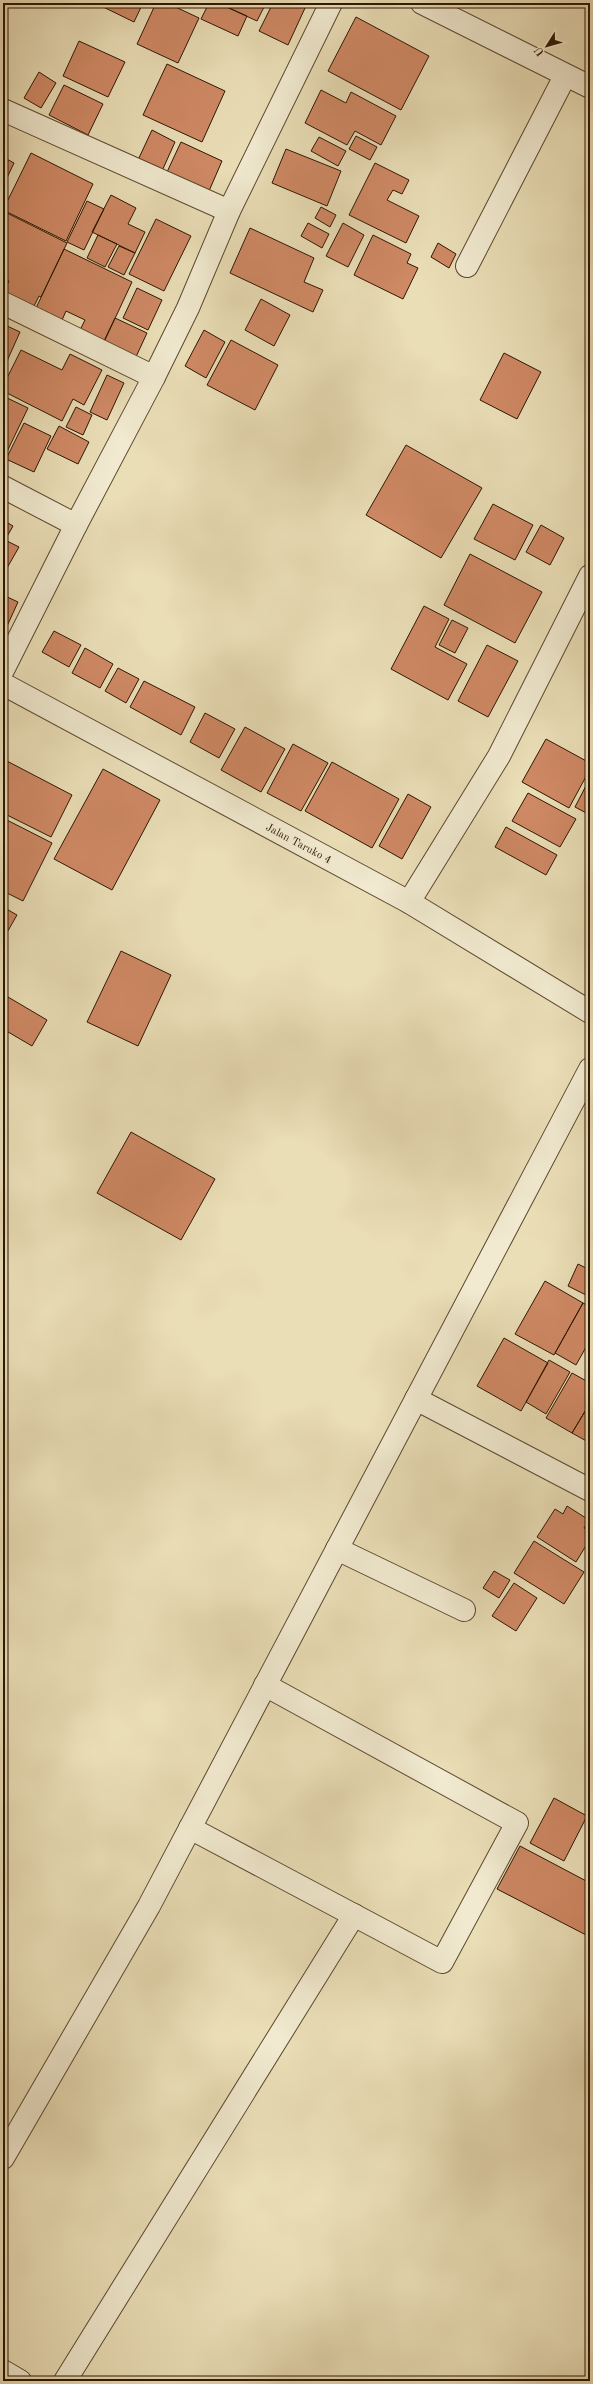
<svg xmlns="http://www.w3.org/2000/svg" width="593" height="2384" viewBox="0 0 593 2384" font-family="'Old Standard TT',serif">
<rect width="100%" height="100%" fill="#eadeb7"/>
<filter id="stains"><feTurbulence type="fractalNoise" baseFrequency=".005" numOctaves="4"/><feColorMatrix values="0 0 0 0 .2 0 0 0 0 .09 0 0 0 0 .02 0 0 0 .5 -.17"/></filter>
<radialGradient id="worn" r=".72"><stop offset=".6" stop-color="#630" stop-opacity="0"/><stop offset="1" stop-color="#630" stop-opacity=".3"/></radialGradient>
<path fill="#cf8965" stroke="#2d1600" d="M95,3H143L134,22Z
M156,3H167L199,18L178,63L137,44Z
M209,3H218L247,16L238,36L201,19Z
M218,3H266L257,21Z
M273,3H295L305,8L288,45L259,31Z
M356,17L429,56L401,110L328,71Z
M79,41L125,62L108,97L63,76Z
M167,64L225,91L202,142L143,115Z
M39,72L56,83L41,108L24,98Z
M64,85L103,104L88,135L49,115Z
M321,90L346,103L351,92L396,116L381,145L355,131L347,145L305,123Z
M152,130L175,142L162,171L138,160Z
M356,136L377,147L370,160L349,149Z
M319,137L346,151L338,166L311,151Z
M181,142L222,161L209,191L167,172Z
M286,149L341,171L327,206L272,183Z
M31,153L93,184L66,241L3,210Z
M3,157L14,163L4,184H3Z
M375,163L409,180L402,194L393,190L387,200L419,216L406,243L349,215Z
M111,195L136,208L128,224L145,232L135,253L92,232Z
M87,201L104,209L84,250L67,242Z
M321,207L336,215L330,227L315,218Z
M3,211L67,243L41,297L39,296L33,308L3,293L9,281L3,278Z
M156,219L191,236L164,291L129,274Z
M308,223L329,234L322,248L301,236Z
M343,223L364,235L348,267L326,256Z
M250,228L314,258L304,282L323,290L313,312L230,273Z
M98,235L117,244L105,267L87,258Z
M373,235L411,254L407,263L418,268L403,299L354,275Z
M438,243L456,254L449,268L431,257Z
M119,246L135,253L124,275L108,267Z
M64,249L132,282L104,342L80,330L85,320L66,311L62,320L36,308Z
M137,288L162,300L148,330L123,318Z
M261,299L290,315L274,346L245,330Z
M115,318L147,333L135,359L103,343Z
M5,325L20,332L3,370V329Z
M204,330L225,342L206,378L185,366Z
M231,340L278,365L255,410L207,385Z
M21,350L62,370L70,354L102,370L84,405L73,399L62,421L3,391V386Z
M504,353L541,372L517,419L480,400Z
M107,375L124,383L107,420L90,412Z
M3,396L28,408L3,460Z
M76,407L92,415L83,435L66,427Z
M24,423L51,436L34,472L6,459Z
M59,426L89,442L78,464L47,449Z
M406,445L482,488L441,558L366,515Z
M493,504L533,525L515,560L474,539Z
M3,520L13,526L5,540L19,547L7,568L3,565Z
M541,525L564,538L550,565L526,552Z
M470,554L542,592L515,643L444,605Z
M3,595L18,602L3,635Z
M424,606L449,619L435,647L467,664L448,700L391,669Z
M452,620L468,628L455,653L439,645Z
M54,631L81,645L69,667L42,652Z
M487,645L518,661L488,717L458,701Z
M85,648L113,664L100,688L72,673Z
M118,668L139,679L126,703L105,691Z
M144,681L195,707L181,735L130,707Z
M205,713L235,729L219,758L190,742Z
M245,727L285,749L261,792L221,770Z
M546,739L590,763V769L569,808L522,782Z
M293,744L328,763L301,811L267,793Z
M3,759L72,795L51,837L3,813Z
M332,762L399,799L372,848L305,811Z
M103,769L160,800L112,890L54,859Z
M590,778V815L575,807Z
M528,793L576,819L560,847L512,821Z
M408,794L431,807L402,859L379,846Z
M3,818L52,843L23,901L3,891Z
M506,827L557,855L546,875L495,847Z
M3,907L17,915L5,936L3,935Z
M121,951L171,975L138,1046L87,1022Z
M8,997L47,1020L32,1046L3,1029V1006Z
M131,1132L215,1179L181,1240L97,1193Z
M578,1264L590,1270V1297L568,1286Z
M545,1281L583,1303L554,1355L515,1334Z
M583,1303L590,1307V1340L576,1365L555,1353Z
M504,1338L548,1363L521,1411L477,1386Z
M549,1360L570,1372L546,1414L526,1402Z
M572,1373L590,1383V1403L572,1433L546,1418Z
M590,1403V1443L572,1433Z
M567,1506L589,1520L584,1528L590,1531V1539L576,1562L537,1537L555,1509L563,1514Z
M534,1541L584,1572L564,1604L514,1573Z
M494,1571L510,1580L499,1598L483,1588Z
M514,1583L537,1598L516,1631L492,1616Z
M554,1798L587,1816L564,1861L530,1843Z
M520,1846L590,1883V1937L497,1889Z"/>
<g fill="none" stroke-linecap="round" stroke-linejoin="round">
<g stroke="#5c482e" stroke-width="24">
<g id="minor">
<path d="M422,3L590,87"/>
<path d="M3,110L229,211"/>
<path d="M467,266L565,76"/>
<path d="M3,303L154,377"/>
<path d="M3,487L76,525"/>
<path d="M3,670L76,525L154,377L188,308L229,211L331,3"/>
<path id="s1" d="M3,684L409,902L590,1012"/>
<path d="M409,902L499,756L590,576"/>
<path d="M416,1399L590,1490"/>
<path d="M337,1549L464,1610"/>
<path d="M190,1828L442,1962L517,1823L265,1685"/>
<path d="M3,2158L149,1906L590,1069"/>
<path d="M3,2371L20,2381"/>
<path d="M65,2381L354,1915"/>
</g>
</g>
<use href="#minor" stroke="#f1ead0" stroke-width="22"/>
</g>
<g text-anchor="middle" stroke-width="4" stroke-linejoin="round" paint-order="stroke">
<g font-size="11" fill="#2d1600" stroke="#f1ead0">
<text dy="4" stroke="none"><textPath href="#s1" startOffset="336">Jalan Taruko 4</textPath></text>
</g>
</g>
<rect width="593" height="2384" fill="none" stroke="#eadeb7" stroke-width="16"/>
<rect x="4" y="4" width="585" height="2376" fill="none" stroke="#2d1600" stroke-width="2"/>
<rect x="8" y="8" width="577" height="2368" fill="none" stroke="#2d1600"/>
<g transform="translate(547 46) rotate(233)" stroke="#f1ead0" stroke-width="3" paint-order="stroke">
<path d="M0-3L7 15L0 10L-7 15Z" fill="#2d1600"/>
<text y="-6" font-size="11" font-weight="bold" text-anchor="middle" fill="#2d1600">U</text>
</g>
<rect width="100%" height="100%" filter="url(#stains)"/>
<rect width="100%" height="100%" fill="url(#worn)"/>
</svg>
